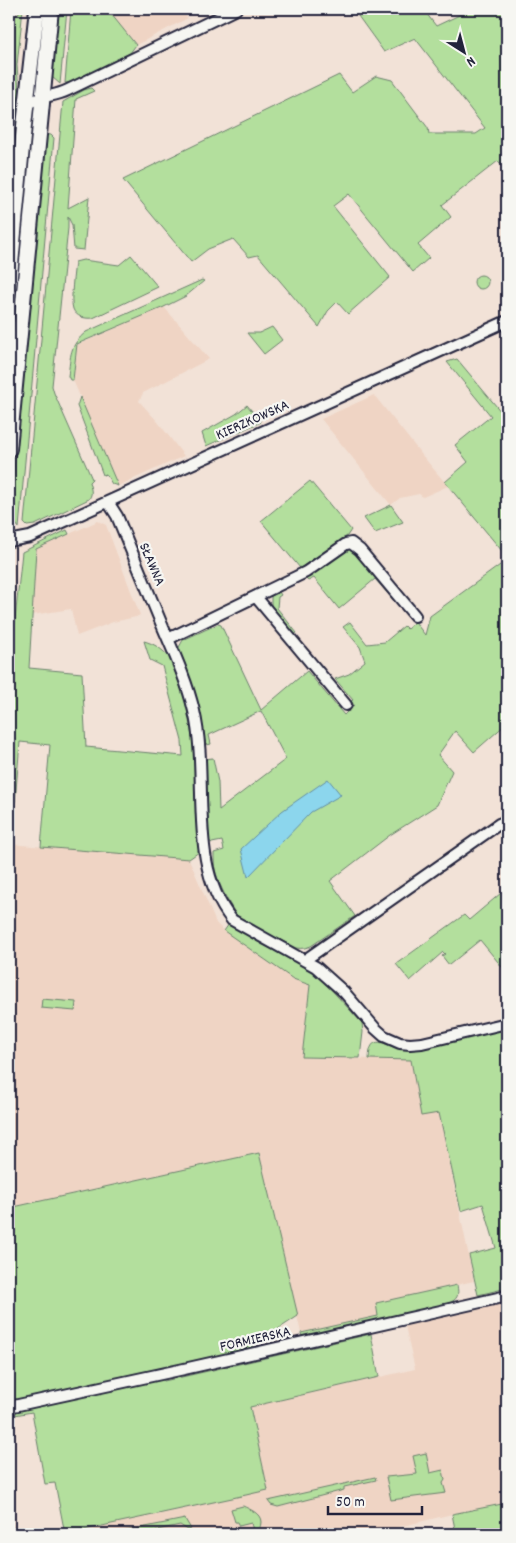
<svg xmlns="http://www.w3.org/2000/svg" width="516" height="1543" viewBox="0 0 516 1543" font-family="Dekko,sans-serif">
<rect width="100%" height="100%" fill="#f2e2d7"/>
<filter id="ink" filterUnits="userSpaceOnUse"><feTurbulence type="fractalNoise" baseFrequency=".02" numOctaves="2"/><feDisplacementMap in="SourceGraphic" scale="10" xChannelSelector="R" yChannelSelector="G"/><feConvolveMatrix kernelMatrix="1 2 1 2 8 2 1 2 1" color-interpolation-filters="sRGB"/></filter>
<g filter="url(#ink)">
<path fill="#efd4c4" d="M107,9H180L188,18L136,45Z
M164,307L209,359L143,393L139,401L158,422L184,456L118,486L73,380L77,345Z
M374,395L426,460L448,486L423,497L419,494L400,498L391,505L321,419Z
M98,521L106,525L140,615L136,617L113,622L77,636L71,609L32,615L36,549Z
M9,844L189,859L216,923L223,930L293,979L310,985L302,1057L411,1060L421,1116L439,1112L474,1281L376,1303L378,1316L301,1333L259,1153L9,1208Z
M507,1303V1503L452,1514L370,1534H95L94,1528L245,1495L267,1486L250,1407L415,1369L405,1326Z"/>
<path fill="#b3df9d" stroke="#6a806c" d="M20,9H23L17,65L19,91L9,201V14L18,15Z
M57,9H67L60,84L52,77L51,71Z
M71,9H107L136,45L130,53L72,82L65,83Z
M353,9H423L436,26L472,9H507V171L498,161L442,205L451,217L418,245L429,258L413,272L349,194L333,206L390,277L348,314L337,302L328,311L319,327L258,255L249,257L233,239L208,249L191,262L123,180L339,75L352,92L376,76L392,80L428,128L429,134H476L485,128L415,38L384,52Z
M91,88L94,91L76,99L68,208L89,197L84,250L74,249L72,225L68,217V228L52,386L54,393L92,479L89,482C91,489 93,493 89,499L35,525L27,526L24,523L63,102L84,90Z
M45,134L51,135L54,138L19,528L11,517L10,514Z
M131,255L158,287L93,318C85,319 76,317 73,309C70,301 74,271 75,262L83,260L119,265Z
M474 282a7 7 0 1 1 14 0a7 7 0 1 1-14 0Z
M202,280L204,281L186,296L164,307L77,344L73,380H70L68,376C71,355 69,346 86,332Z
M272,327L282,340L264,354L247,333H259Z
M457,359L507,419V557L445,482L468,462L455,445L491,416L447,362Z
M80,397L118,486L112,484L106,474L103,475L77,406Z
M247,405L261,422L206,446L202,433L236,414Z
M310,481L351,530L347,536L300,568L261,521Z
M391,505L403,522L375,533L364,518Z
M67,530L69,534L36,549L29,668L82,673L86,747L183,756L182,741L162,666L150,660L144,641C155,644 162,649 170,658L185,699L193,742L199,852L189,859L41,847L50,745L20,742L15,802H9V678L22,552Z
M348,548L356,551L398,601L395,602L375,579L339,609L314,578L308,581L304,577Z
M507,560V725L506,724L474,752L455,731L438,755L452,771L437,805L390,835L330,881L355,916L311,946C306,948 302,949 296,948L241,920C232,912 217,881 215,869C214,864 214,858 214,853L224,850L222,841L212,843L209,841L204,759L213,758L218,782L219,810L286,759L261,711L209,735L211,744L207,745L203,736L178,649L183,640L218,624L221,625L261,710L307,671L344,715L354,705L351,701L353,700L335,679L349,674L365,661L360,647L343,627L350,622L367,644L385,642L404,626L407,629L415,622L425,635L430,616Z
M279,592L281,595L278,597L277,608L297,633L294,635L271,607V596Z
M507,888V973L480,940L449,965L442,956L445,954L443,952L410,981L396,964L464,915L469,920Z
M229,924L261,944L298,962L315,974L325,983L362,1023L363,1032L360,1058L302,1057L310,985L293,979L224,931Z
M42,999L76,1002L75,1011L41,1008Z
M507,1028V1288L478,1295L469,1255L496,1248L483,1204L461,1211L439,1113L421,1116L411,1060L369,1059C370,1031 385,1046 402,1049C407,1050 413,1049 419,1049Z
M259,1153L298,1316L248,1349L9,1402V1208Z
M457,1285C459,1295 458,1299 449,1303L302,1338L301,1333L378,1316L376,1303Z
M371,1334L379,1377L250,1407L268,1490L246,1495L65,1534L55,1483L45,1484L32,1412L9,1416V1413L163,1379L164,1381Z
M426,1453L430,1473L443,1470L445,1480L443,1483L446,1493L391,1500L386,1477L417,1474L413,1456Z
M375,1477L376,1480L344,1487V1490L278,1507L271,1505L268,1501Z
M507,1503V1534H456L452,1514Z
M243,1506C249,1509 261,1513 261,1522C261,1527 258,1529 259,1534H254L251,1523L239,1526L237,1522H235L231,1509Z
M185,1519L191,1529L188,1530L180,1525L139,1534H111Z"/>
<path fill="#8cd6ed" stroke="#628ea6" d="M328,779L341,795L311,812L248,877L241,849L282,811Z"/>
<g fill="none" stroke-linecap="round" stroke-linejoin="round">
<g stroke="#22223b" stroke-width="14">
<path id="minor" d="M26,105C42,94 52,98 68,90L236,9
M108,502L117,516C132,553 147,589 162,625C174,653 187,681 194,711C210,778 186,863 232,920L316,967L344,992L375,1028L384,1036L400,1043L410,1044L422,1043L507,1023
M9,541L30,537L507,321
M256,597L346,705
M168,639L306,572L346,544L351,543L360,550L415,616
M305,960L499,824L502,823L507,826
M9,1407L184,1369L507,1296"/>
</g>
<g stroke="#22223b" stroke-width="18">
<path id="secondary" d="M9,286L24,126L37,9
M9,449L51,9"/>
</g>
<use href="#minor" stroke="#f6f6f2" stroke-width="10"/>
<use href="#secondary" stroke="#f6f6f2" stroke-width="14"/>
</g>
</g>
<g text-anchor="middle" stroke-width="4.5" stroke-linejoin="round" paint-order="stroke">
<g font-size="15" fill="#22223b" stroke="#f6f6f2">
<text transform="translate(252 419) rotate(-24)" y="5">KIERZKOWSKA</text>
<text transform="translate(153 564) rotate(67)" y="5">SŁAWNA</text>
<text transform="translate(255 1338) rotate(-13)" y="5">FORMIERSKA</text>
</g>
</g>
<rect width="516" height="1543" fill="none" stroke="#f6f6f2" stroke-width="30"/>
<rect x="15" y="15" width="486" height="1513" fill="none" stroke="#22223b" stroke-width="2" filter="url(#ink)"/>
<g transform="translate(464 52) rotate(144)" stroke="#f6f6f2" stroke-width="4" paint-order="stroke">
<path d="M0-4L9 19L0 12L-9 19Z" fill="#22223b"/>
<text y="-8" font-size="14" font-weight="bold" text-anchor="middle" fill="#22223b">N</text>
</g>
<path d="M328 1506v8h94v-8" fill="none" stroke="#22223b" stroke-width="2.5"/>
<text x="336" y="1506" font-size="15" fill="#22223b" stroke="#f6f6f2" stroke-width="4" paint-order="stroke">50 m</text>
</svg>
